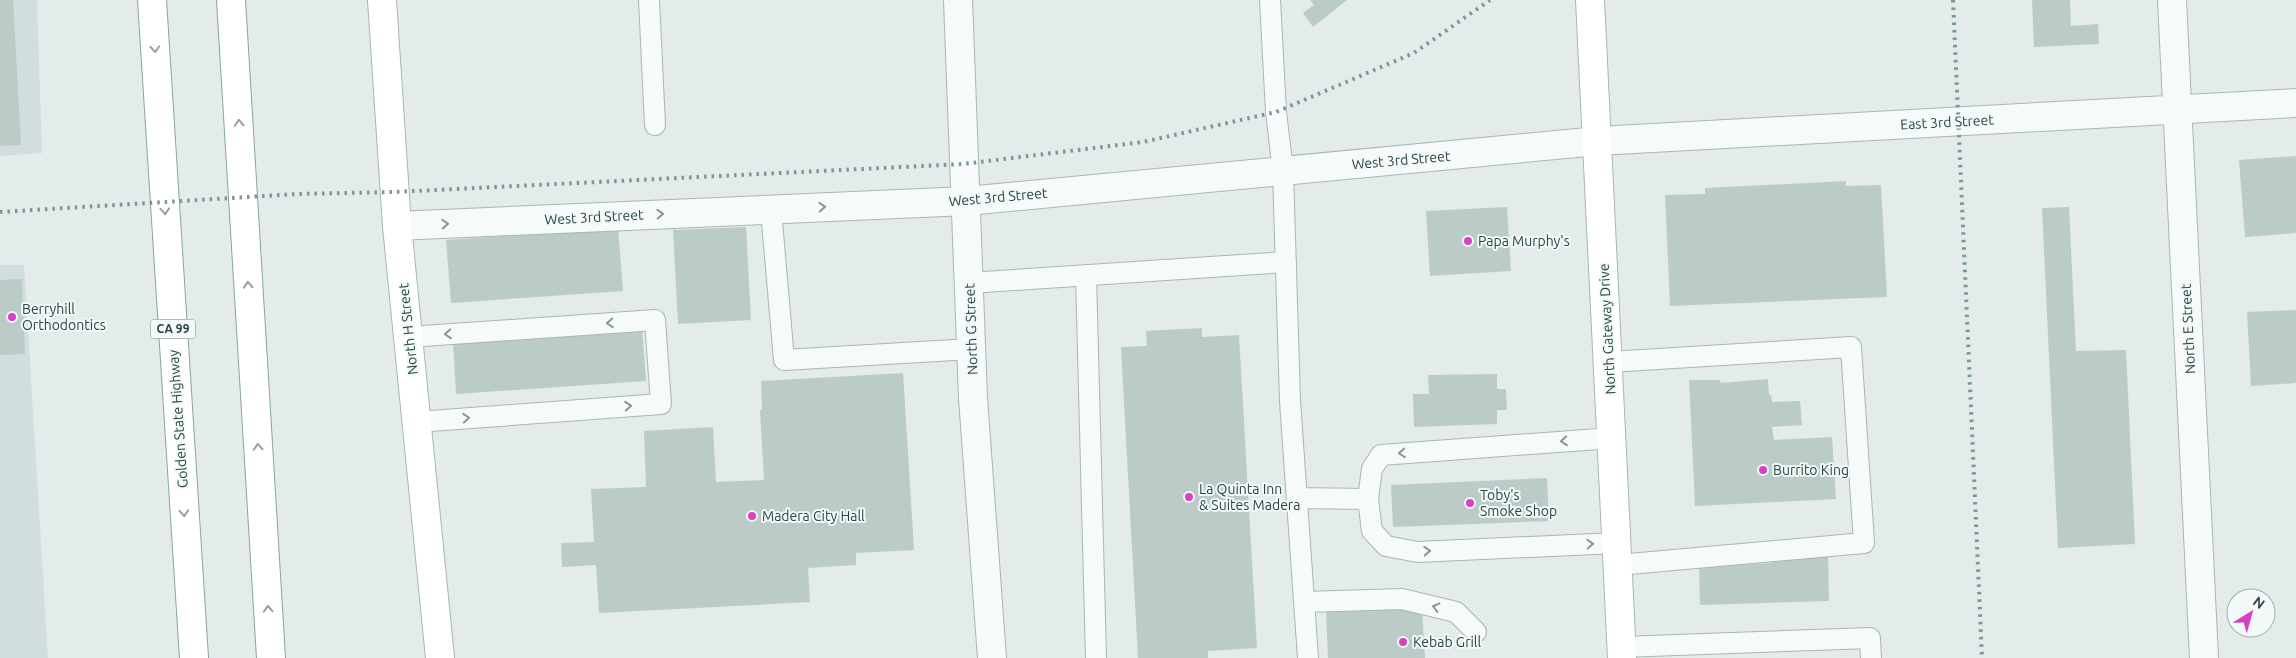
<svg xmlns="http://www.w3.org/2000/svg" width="2296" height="658" viewBox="0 0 2296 658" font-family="Ubuntu,sans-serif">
<rect width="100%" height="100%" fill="#e3eceb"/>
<path fill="#d1dedd" d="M0,0H37L42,153L0,156Z
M0,265H24L48,658H0Z"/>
<path fill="#bacbc8" d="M0,0H13L21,145L0,146Z
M1310,0H1347L1313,27L1303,13L1314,5Z
M2032,0H2070L2071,26L2098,24L2099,44L2034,47Z
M2296,156V233L2245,237L2239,160Z
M1846,181V186L1881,185L1887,297L1670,306L1665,195L1705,194V188Z
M1507,207L1511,271L1430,276L1426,211Z
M2069,207L2076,351L2126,350L2135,544L2058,548L2042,208Z
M746,227L751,320L678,324L673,230Z
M618,228L623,291L451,303L446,240Z
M22,279L25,354L0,355V280Z
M2296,310V383L2251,386L2247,312Z
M642,328L646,381L456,394L453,340Z
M1202,328V337L1239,335L1257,648L1208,651V658H1138L1121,347L1147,346L1146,331Z
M903,373L914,550L856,553V565L808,568L810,602L599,613L596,565L562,567L561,543L594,542L591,489L646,487L644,431L713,427L716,482L764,480L760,410H762L761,381Z
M1497,374V389H1506L1507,410H1497V424L1414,427L1413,394H1429L1428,375Z
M1768,379L1769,395H1771L1772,402L1800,401L1802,425L1772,427L1774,440L1832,437L1836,499L1695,506L1689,380H1719L1721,383Z
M1547,478L1549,521L1393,527L1391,485Z
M1828,553L1829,601L1700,605L1699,567L1771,563V557Z
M1422,608L1425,658H1328L1326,611Z"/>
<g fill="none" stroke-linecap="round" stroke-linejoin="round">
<g stroke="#a7b7b5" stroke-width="22">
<path id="lane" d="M649,0L655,125
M1270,0L1276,112L1283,171L1290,401L1308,658
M771,210L784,360L971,349
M1086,275L1096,658
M969,283L1286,262
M409,337L655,320L661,404L417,422
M1609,362L1851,347L1864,543L1618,565
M1612,438L1381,455L1372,469L1368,499L1372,531L1386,546L1417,552L1617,543
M1297,498L1368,499
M1304,602L1402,599L1456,612L1476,632
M1622,647L1870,638L1871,658"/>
</g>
<g stroke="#a7b7b5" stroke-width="30">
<path id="street" d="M958,0L973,398L992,658
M2172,0L2204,658
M397,226L967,201L1598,141L2296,103"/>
</g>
<g stroke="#a7b7b5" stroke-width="30">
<path id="secondary" d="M382,0L397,226L440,658
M1590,0L1622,658"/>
</g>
<g stroke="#89a4a0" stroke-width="30">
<path id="highway" d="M152,0L194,658
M231,0L271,658"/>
</g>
<use href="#lane" stroke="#f6fafa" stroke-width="20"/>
<use href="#street" stroke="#f6fafa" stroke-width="28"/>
<use href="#secondary" stroke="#fff" stroke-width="28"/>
<use href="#highway" stroke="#fff" stroke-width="28"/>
<path stroke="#7b9794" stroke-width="4" stroke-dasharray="2.5 5" stroke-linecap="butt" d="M1953,0L1982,658
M0,212L297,194L394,192L963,164L1143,142L1276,112L1414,53L1490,0"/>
</g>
<defs><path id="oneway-chevron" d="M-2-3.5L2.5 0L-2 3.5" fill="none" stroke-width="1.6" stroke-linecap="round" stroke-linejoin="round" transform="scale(1.25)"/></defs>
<g stroke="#94a2a1">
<use href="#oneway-chevron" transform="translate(155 49) rotate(86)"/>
<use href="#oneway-chevron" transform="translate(239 123) rotate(-93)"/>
<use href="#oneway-chevron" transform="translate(165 211) rotate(86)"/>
<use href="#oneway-chevron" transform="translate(248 285) rotate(-93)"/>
<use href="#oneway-chevron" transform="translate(258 447) rotate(-93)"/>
<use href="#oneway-chevron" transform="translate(184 513) rotate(86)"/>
<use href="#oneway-chevron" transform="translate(268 609) rotate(-93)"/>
</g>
<g stroke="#859795">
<use href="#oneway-chevron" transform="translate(822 207) rotate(-3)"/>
<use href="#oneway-chevron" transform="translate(660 214) rotate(-3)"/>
<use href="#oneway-chevron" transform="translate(445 224) rotate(-3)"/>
<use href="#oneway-chevron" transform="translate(610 323) rotate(176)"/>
<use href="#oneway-chevron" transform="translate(448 334) rotate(176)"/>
<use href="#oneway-chevron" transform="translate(628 406) rotate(-4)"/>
<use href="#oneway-chevron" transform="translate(466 418) rotate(-4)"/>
<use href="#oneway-chevron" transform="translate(1564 441) rotate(176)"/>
<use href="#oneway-chevron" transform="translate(1402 453) rotate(176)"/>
<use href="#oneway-chevron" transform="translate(1590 544) rotate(-3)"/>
<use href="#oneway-chevron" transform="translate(1427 551) rotate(-3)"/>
<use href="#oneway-chevron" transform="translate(1436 607) rotate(-166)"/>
</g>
<g fill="#d940c9" stroke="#f3f9f8" stroke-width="2">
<circle cx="1468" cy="241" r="5"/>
<circle cx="12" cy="317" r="5"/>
<circle cx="1763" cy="470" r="5"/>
<circle cx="1189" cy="497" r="5"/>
<circle cx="1470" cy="503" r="5"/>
<circle cx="752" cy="516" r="5"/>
<circle cx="1403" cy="642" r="5"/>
</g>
<g text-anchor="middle" stroke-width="4" stroke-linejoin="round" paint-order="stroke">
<rect fill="#f3f9f8" stroke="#667c79" stroke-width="1" x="150.5" y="319.5" width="45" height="19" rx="4"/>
<g font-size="12" font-weight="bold" fill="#294643">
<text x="173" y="333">CA 99</text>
</g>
<g font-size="14" fill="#294643" stroke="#f3f9f8">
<text transform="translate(1947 122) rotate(-3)" y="5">East 3rd Street</text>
<text transform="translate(1401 160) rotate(-5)" y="5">West 3rd Street</text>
<text transform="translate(998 197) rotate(-5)" y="5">West 3rd Street</text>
<text transform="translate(594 217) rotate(-3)" y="5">West 3rd Street</text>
<text transform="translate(408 329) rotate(-96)" y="5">North H Street</text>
<text transform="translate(971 329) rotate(-92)" y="5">North G Street</text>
<text transform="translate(1607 329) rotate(-93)" y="5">North Gateway Drive</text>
<text transform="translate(2188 329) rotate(-93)" y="5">North E Street</text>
<text transform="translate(178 419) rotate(-94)" y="5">Golden State Highway</text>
</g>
<g font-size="14" fill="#294643" stroke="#f3f9f8" text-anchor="start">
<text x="1478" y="246">Papa Murphy's</text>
<text x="22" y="314">Berryhill<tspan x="22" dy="16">Orthodontics</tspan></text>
<text x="1773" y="475">Burrito King</text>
<text x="1199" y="494">La Quinta Inn<tspan x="1199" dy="16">&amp; Suites Madera</tspan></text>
<text x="1480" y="500">Toby's<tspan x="1480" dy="16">Smoke Shop</tspan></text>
<text x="762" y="521">Madera City Hall</text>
<text x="1413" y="647">Kebab Grill</text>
</g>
</g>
<g transform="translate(2251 613) rotate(37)"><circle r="24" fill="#f3f9f8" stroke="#a2b1b0"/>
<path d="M0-4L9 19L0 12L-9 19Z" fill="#d940c9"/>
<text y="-8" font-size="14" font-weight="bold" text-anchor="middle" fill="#294643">N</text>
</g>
</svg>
